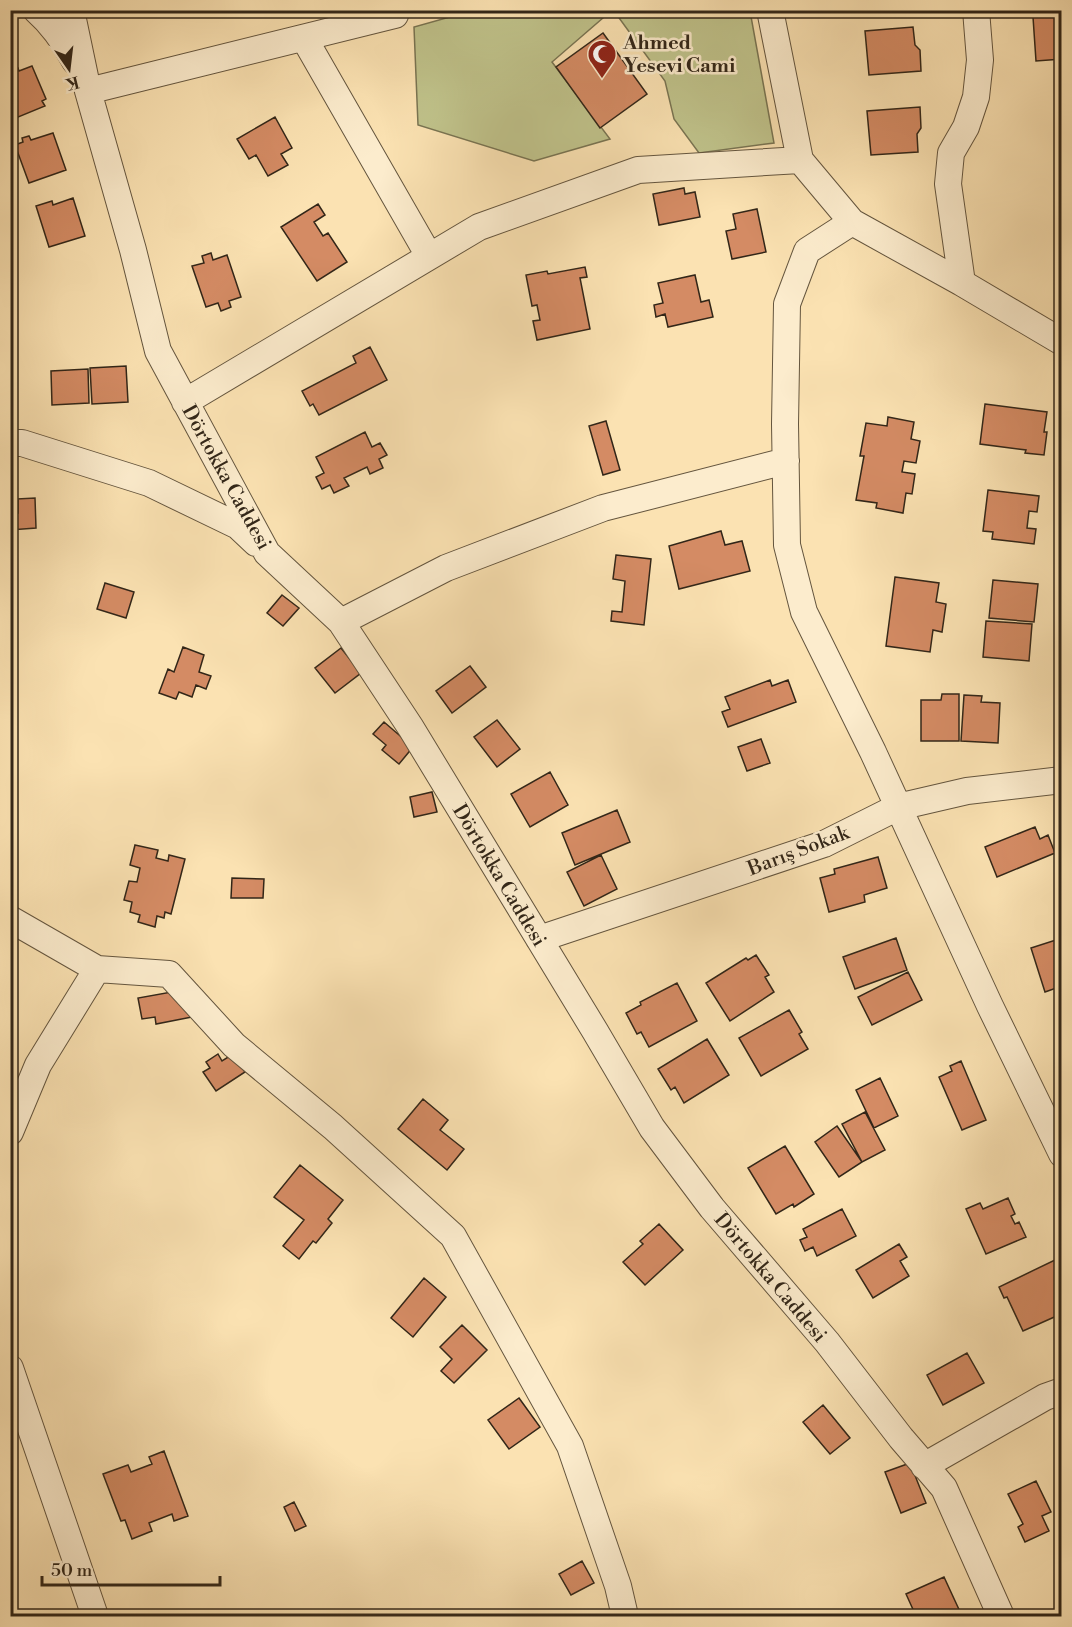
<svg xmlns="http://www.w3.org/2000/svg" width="1072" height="1627" viewBox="0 0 1072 1627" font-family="'Libre Bodoni',serif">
<rect width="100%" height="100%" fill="#fbe2b2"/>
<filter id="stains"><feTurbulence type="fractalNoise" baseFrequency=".00333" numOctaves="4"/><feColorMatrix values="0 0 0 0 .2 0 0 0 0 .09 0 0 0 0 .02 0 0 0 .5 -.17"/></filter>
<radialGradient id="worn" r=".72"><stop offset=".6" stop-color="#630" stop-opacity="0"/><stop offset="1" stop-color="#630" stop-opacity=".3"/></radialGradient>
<path fill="#c0c38b" stroke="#797452" stroke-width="1.5" d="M471,11H611L552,62L610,139L534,161L418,125L414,27Z
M614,11H750L774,143L699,153L674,119L665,81Z"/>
<path fill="#d48b64" stroke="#322618" stroke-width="1.5" d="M1062,14V59L1036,61L1033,17Z
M913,27L915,45L920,50L921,71L869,75L865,31Z
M603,33L647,94L600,128L556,67Z
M32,66L46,99L42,101L45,106L11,120L10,71L18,68L19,71Z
M920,107L921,128L917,134L918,152L871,155L867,111Z
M275,117L292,148L281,154L288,165L268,176L256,155L249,159L237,139Z
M53,133L66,170L29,183L15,145L23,142L22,138L29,136L31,140Z
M684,188L685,194L695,192L700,217L659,225L653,194Z
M73,198L85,236L49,247L36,206L52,201L53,205Z
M318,204L325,215L314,222L323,236L328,233L347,262L317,281L281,227Z
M757,209L766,252L732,259L726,231L736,229L733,214Z
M211,253L213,260L227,255L241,297L229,301L231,307L221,311L218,303L206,307L192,266L204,263L202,256Z
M585,267L587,277L580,278L590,329L537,340L533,321L540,320L537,305L532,306L526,275L547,271L548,274Z
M695,275L701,302L709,300L713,317L668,327L665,314L656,317L654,305L663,303L658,283Z
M370,347L387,380L319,415L313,404L310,406L302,391L356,363L353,356Z
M126,366L128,402L92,404L90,368Z
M88,369L89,403L52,405L51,371Z
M985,404L1047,412L1044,432H1047L1044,455L1025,453L1026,450L980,444Z
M888,417L914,422L911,439L920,441L916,463L904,461L902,472L915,474L912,494L906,493L903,513L876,508L877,503L856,500L864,456H860L866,423L887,426Z
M606,421L620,470L603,475L589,426Z
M365,432L372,447L380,443L387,455L379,459L383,468L370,474L367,467L344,478L349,486L334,493L330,485L322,489L316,477L324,473L316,457Z
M10,484H16L17,499L35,498L36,528L10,530V514L18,513V500L10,501Z
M988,490L1039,496L1037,512L1029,511L1027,528L1036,529L1034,544L992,539L993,532L983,531Z
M721,531L725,545L742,541L750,571L679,589L669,546Z
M616,555L651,559L644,625L611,621L612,611L622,612L625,581L613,579Z
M895,577L939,583L936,602L946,604L942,632L933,630L930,652L886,646Z
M993,580L1038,584L1034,622L989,618Z
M105,583L134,592L126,618L97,609Z
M282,595L299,608L283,626L267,613Z
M986,621L1032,624L1029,661L983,657Z
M183,647L204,655L199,672L211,676L206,689L196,685L192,697L179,692L176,699L159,693L168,669L174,672Z
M341,648L361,673L335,693L315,668Z
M470,666L486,687L452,713L436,691Z
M770,680L772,686L788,680L796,702L728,727L722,712L730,709L725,697Z
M942,694H959V741H921V700H941Z
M964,695L982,696L981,702L1000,703L998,743L961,741Z
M497,720L520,749L497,767L474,737Z
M384,722L413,747L399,764L382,750L386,745L373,734Z
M761,739L770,763L747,771L738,747Z
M550,772L568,805L530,827L511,794Z
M432,792L437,812L414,817L410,797Z
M617,810L630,842L575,865L562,833Z
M1035,827L1040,839L1048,835L1055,853L997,877L985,847Z
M135,845L158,850L156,858L168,861L169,855L185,859L171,914L165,912L164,918L157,916L155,927L138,922L140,915L130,912L132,902L124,900L129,881L137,882L140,868L130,865Z
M601,855L617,889L584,906L567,872Z
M878,857L887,888L864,895L865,902L829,912L820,878L835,874L834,869Z
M232,878L264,879L263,898H231Z
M896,938L907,970L855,989L843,957Z
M1062,938V986L1045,992L1031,948Z
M756,955L769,975L765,977L774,992L730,1021L706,983L746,958L748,960Z
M908,972L922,1000L872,1025L858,997Z
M677,983L697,1021L649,1047L641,1032L637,1034L626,1013L641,1005L640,1002Z
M177,991L192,1017L156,1024L155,1017L142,1019L138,998Z
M789,1010L802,1032L799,1034L808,1049L761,1076L739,1038Z
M707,1039L729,1075L684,1103L675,1087L671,1090L658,1069Z
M218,1054L222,1061L233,1054L245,1072L216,1091L203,1072L210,1068L206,1062Z
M961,1061L986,1120L962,1130L939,1077L952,1071L950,1066Z
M880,1078L898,1116L874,1128L856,1090Z
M423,1099L448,1120L440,1130L464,1149L447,1170L398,1129Z
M865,1112L885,1150L862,1162L842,1124Z
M837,1126L862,1162L839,1177L815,1142Z
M785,1146L814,1194L794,1207L793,1204L776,1214L748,1168Z
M300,1165L343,1200L328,1219L332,1223L316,1243L313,1241L299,1259L283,1246L304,1220L274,1197Z
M1008,1198L1015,1214L1011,1216L1015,1224L1019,1222L1026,1237L986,1254L966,1209L980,1203L983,1209Z
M842,1209L856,1236L817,1256L813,1247L805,1251L800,1240L807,1237L803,1229Z
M659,1224L683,1250L645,1285L623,1262L643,1244L640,1241Z
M899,1244L907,1257L900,1261L909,1276L873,1298L856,1270Z
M1057,1259L1062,1269V1272L1058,1273L1062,1281V1299L1056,1302L1061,1314L1023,1331L1007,1297L1004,1298L999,1287Z
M424,1278L446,1297L413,1337L391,1318Z
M462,1325L487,1350L454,1383L441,1371L452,1359L440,1347Z
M967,1353L984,1383L943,1405L927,1375Z
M519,1398L540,1427L509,1449L488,1420Z
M823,1405L850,1438L830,1454L803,1422Z
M164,1451L188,1516L174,1521L172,1514L149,1523L152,1531L132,1539L125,1520L121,1521L103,1474L128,1465L131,1472L152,1464L149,1457Z
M910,1463L926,1503L901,1513L885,1472Z
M1036,1481L1051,1512L1042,1516L1049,1531L1025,1542L1018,1527L1023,1524L1008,1494Z
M294,1502L306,1526L295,1531L284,1507Z
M582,1561L594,1583L571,1595L559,1574Z
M944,1577L962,1616H916L906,1594Z
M1062,1607V1616H1039Z"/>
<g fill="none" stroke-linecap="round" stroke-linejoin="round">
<g stroke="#64553e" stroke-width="28">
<path id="minor" d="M36,10C53,25 64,41 75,61
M71,10L88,91L133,250L158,351L267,553L341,622L411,728L595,1031L652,1128L712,1208L827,1342L901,1438L944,1488L1001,1616
M770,10L800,160L852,222L962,283L1062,342
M304,38L429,256
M88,91L395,15L393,10
M852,222L807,251L787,304L785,424L787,545L804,612L873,752L990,1006L1062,1154
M962,283L948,184L951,153L966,127L976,97L980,60L976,10
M185,402L479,227L638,170L800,160
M10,443H22L149,483L238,526L256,543
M341,622L446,568L603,508L786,461
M10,919L97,969L38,1065L10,1132
M539,939L824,844L898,807L967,791L1062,780
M97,969L169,974L234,1045L333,1127L453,1236L570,1446L618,1586L625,1616
M10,1368L95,1616
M924,1466L1045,1397L1062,1391"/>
</g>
<use href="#minor" stroke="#fceccd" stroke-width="26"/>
</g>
<defs>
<g id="mosque-pin" transform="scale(1.5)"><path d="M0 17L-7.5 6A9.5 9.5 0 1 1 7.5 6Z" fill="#8f2418" stroke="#fceccd"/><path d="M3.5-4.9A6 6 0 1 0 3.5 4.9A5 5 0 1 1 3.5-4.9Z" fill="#fff"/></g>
</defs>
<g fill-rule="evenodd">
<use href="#mosque-pin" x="602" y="54"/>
</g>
<g text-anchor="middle" stroke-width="5" stroke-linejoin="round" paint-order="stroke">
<g font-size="20" font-weight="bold" fill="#322618" stroke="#fceccd" text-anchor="start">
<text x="623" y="49">Ahmed<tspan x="623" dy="23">Yesevi Cami</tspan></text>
</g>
<g font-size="20" fill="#322618" stroke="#fceccd">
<text transform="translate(227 477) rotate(61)" y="7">Dörtokka Caddesi</text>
<text transform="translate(798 850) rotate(-21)" y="7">Barış Sokak</text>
<text transform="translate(500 875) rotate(59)" y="7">Dörtokka Caddesi</text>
<text transform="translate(771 1277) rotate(50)" y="7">Dörtokka Caddesi</text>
</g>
</g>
<rect width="1072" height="1627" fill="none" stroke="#fbe2b2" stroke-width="36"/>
<rect x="12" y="12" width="1048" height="1603" fill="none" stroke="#322618" stroke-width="3"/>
<rect x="18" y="18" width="1036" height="1591" fill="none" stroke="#322618" stroke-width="1.5"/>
<g transform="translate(69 69) rotate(166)" stroke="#fceccd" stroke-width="4.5" paint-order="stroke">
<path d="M0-4.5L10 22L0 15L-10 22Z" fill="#322618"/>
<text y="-9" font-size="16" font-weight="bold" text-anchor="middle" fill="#322618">K</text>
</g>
<path d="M42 1576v9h178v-9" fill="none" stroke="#322618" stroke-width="3"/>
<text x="51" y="1576" font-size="18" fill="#322618" stroke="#fceccd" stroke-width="4.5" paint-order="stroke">50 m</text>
<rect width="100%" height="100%" filter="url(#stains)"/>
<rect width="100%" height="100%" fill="url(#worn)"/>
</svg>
